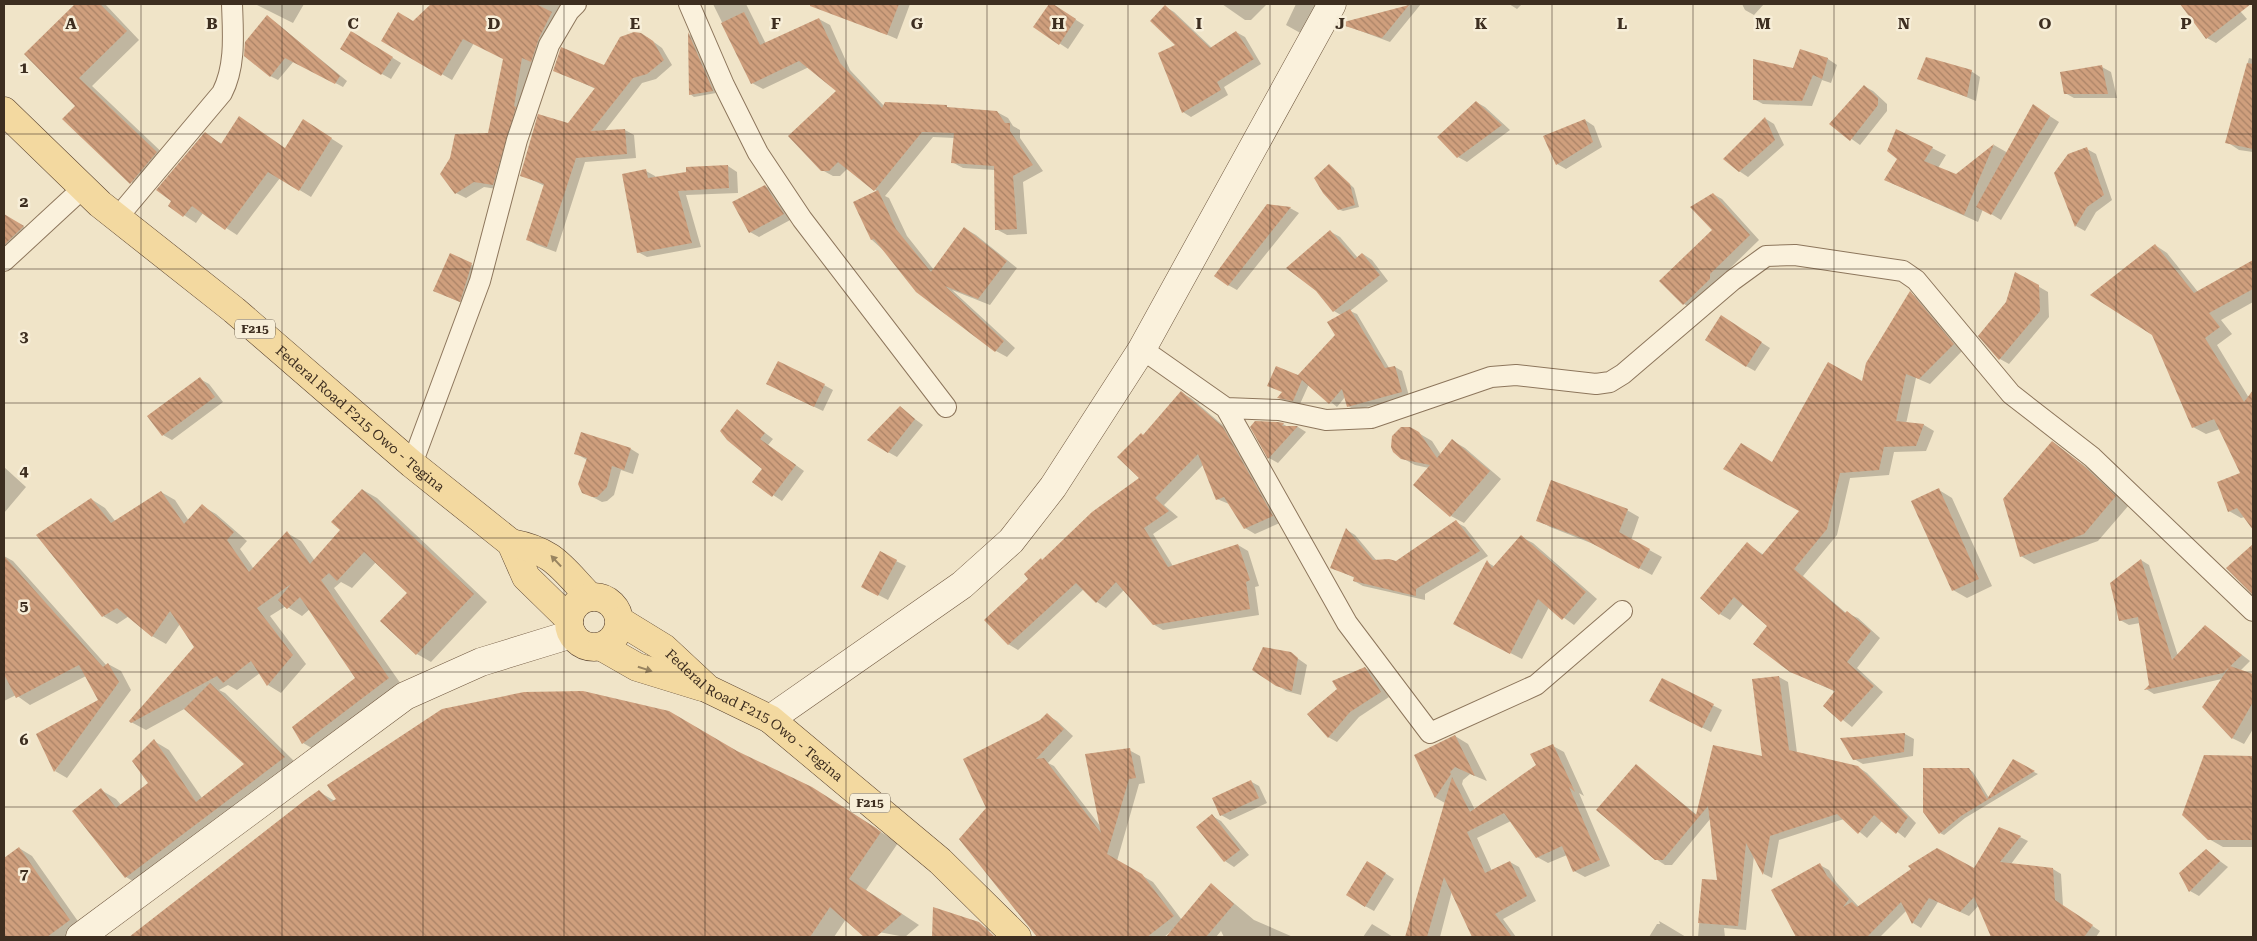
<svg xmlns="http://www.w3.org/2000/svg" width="2257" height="941" viewBox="0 0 2257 941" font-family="'Roboto Serif',serif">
<defs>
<pattern id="building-back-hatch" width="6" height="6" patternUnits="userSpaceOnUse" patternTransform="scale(1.25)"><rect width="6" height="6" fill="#cf9f7d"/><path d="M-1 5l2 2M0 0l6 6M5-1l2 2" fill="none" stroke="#a98266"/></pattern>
</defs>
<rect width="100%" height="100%" fill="#f0e4c8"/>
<path fill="#0003" d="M77,4H105L139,40L92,86L170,160L145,190L131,182L76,106L25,54Z
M255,4H304L293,23Z
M434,4H569L541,66L532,63L523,112L503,190L484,187L466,198L456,193L489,135L505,59L474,43L452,80L383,40L413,22Z
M713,4H746L766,44L819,19L830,25L850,70L884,106L946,107L950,109L997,112L1008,118L1013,126L1020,130V138L1043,171L1023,182L1027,234L1007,235L996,229L995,170L963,168L952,162L955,138L933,137L885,196L889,198L907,236L934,270L964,228L976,235L1017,268L990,305L952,290L1015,348L1007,357L996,351L872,240L878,192L848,168L840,176H833L822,170L838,90L809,67L763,89L752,83Z
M877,4H910L897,39L867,26Z
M1051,4L1084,25L1068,49L1035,27Z
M1222,4H1267L1251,20H1245Z
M1296,4H1325L1304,35L1286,25Z
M1403,4H1421L1390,42L1342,24L1409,6Z
M1509,4H1522L1517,9Z
M1742,4H1764L1754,15L1745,10Z
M2182,4H2234L2247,19L2216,43L2207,38Z
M1166,7L1174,12L1212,48L1236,32L1245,37L1261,64L1224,87L1228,95L1191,117L1183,112L1177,46Z
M275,22L347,81L343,87L294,61L278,80L270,76Z
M689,34L692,36L716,93L694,97L690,94Z
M647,37L662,48L672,65L656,79L642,83L604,132L625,130L634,135L636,158L585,162L556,252L537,245L528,240L545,186L521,175L568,125L596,89L554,70L605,66Z
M361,38L401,63L391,79L382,74Z
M1801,51L1828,59L1837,65L1831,83L1822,80L1812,106L1763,104L1754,99L1793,69Z
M2249,58L2253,59V154V152L2239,150L2227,142Z
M2102,67L2111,72L2117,98H2074L2065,93Z
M1971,71L1980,77L1976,101L1919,78Z
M1864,86L1873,91L1887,104V111L1860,145L1831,124Z
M1476,102L1485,107L1510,130L1467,162L1458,157Z
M2034,106L2059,122L2001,220L1983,209L1978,222L1885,180L1932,148L1946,155L1938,168L1956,176L1994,145L2008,153Z
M1766,119L1774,124L1784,145L1748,177L1739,171Z
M1585,120L1594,126L1602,147L1566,169L1557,164Z
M315,128L343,146L311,197L280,178L237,235L203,213L196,223L170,206L205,134L222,144L286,149Z
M2087,149L2096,154L2112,200L2096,212L2085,231L2076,226L2055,173Z
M1329,165L1354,188L1359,207L1343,211L1338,209Z
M728,166L737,172L738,193L686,195L701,247L647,257L638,252L646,171L655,176L656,178Z
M765,186L774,191L792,219L759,237L750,232Z
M1713,194L1722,199L1759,240L1719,279V284L1693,309L1684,304L1714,230Z
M1268,205L1290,208L1299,213L1237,290L1228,285Z
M4,215L37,235L4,272Z
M1331,232L1340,237L1358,258L1363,254L1372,260L1388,281L1350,311L1357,314L1389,368L1395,367L1402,371L1409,396L1355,410L1348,406L1345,397L1337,407L1309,384L1300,404L1285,402L1279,398L1336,335L1341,315L1334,311L1317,290Z
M2155,245L2167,253L2198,292L2253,262V302L2221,320L2232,334L2217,345L2249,398L2253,392V528L2245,517L2241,518L2229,511L2242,474L2220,429L2206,434L2193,427Z
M450,255L481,269L469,306L444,295Z
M2015,273L2048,292L2049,317L2009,364L2000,359L1980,336L2007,302Z
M1910,293L1920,299L1963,350L1930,384L1916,378L1906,424L1924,425L1934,431L1926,451L1894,452L1889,475L1850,478L1837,535L1803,576L1846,613L1858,618L1880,638L1857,668L1883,692L1852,727L1824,705L1836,692L1790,671L1769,626L1743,604L1730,620L1720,614L1747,544L1764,555L1801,511L1773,464L1863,383Z
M1730,322L1770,348L1755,371L1746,366Z
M200,379L209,384L223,402L172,440L163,435Z
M824,385L833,390L823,411L777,389Z
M1181,393L1191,398L1233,434L1282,522L1255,534L1245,528L1229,504L1217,499L1204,464L1164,505L1178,517L1153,534L1173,566L1238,545L1248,551L1259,586L1255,587L1259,615L1163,630L1153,624L1124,590L1106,608L1097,602L1084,589L1018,650L1008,644L1030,579L1043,561L1141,478L1144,436Z
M900,408L923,425L897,457L888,452Z
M737,411L773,439L768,445L804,471L782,501L754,482L764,468Z
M1283,424L1288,427H1298L1306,432L1278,463L1269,458L1252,427Z
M1410,428L1432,441L1441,455L1453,441L1465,448L1501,479L1464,523L1451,516L1415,485L1429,468L1415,465L1402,458Z
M2052,443L2098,475L2129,505L2098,541L2034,564L2021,556Z
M631,449L639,454L633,474L621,470L614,495L607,501L602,502L583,492L587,460L575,453Z
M4,467L26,487L4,513Z
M363,490L377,498L487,602L431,662L417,654L409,593L376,562L352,588L341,582L334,588L403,687L317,751L303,743L293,728L357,679L310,609L302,616L286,606L270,616L306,664L281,693L268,685L260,673L237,690L228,685L219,690L225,693L299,766L141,886L126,877L101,790L116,799L121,805L150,783L154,741L169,750L202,798L246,764L186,708L146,730L131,722L196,647L180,624L166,644L152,636L129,616L117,624L103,616L91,499L105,508L116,522L161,492L175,500L189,521L202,506L216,514L247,541L240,549L254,569L287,533L301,541L315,561L342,530Z
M1939,490L1952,498L1992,586L1967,598L1953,590Z
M1627,510L1639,517L1631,540L1662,557L1652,575L1596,545L1550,527L1538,520Z
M1456,522L1465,527L1488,556L1425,594V600L1363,586L1354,581L1355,578L1331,567L1347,530L1355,535L1377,561L1396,563Z
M1521,537L1533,543L1597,599L1574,625L1549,607L1522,659L1466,630L1487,562L1495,567Z
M880,553L906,566L888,600L863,587Z
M4,556L13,561L107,666L108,664L121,671L131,690L67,778L55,771L100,700L86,676L30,705L16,695L4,701V656H5L4,653V599L13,594L4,584Z
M2141,560L2149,565L2178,656L2206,627L2250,661L2240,671L2253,675V729L2244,744L2232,738L2222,679L2154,694L2146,689L2150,685L2140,623L2129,625L2120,620Z
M1290,653L1307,665L1301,695L1286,691L1277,685Z
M1365,668L1374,673L1389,697L1359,717L1337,742L1328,737Z
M1779,677L1788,682L1797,753L1858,767L1867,773L1916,823L1905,838L1883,820L1867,838L1844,819L1779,840L1772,878L1764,874L1754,855L1746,930L1724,928L1725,937H1698L1703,880L1719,881L1711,818L1672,865H1665L1656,859L1636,766L1697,815L1763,758Z
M1662,679L1722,710L1711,732L1660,706Z
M1047,715L1057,721L1073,736L1048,763L1054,766L1101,827L1129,750L1140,756L1145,783L1139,784L1117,861L1153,882L1182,920L1211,884L1254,920L1293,937H1224L1221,931L1216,937H1183L1173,930L1164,937H1038L960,839L987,808Z
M1905,734L1914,739L1913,756L1863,764L1854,759L1881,736Z
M1455,736L1468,744L1487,781L1470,774L1463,780L1462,784L1475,810L1538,765L1553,746L1564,752L1584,796L1579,793L1610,866L1585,877L1574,871L1567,855L1548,863L1537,857L1511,821L1477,838L1492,871L1510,862L1519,867L1536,901L1503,919L1516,937H1482L1452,891L1440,937H1406L1445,803L1436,798L1415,756Z
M737,753L830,799L898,843L866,890L919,925L905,937L863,929L846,919L834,937H131L319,792L335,801Z
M2253,755V847H2223L2209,839L2217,798Z
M2013,761L2038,774L1965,818L1944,835L1940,833L1969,769L1973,772L1989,798Z
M1250,781L1259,786L1267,803L1230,820L1221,815Z
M1212,816L1221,821L1249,855L1234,867L1225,861L1198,827Z
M2020,837L2028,841L2011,864L2053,869L2061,874L2063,906L2100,931L2096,937H2035L2026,931L2021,937H1993L1979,905L1969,916L1938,902L1921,928L1913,923L1907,910L1880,937H1798L1773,890L1820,865L1829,870L1836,882L1859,907L1974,869Z
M19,848L32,856L82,927L69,937H4V859Z
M2206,851L2228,867L2199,896L2190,891L2180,874Z
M1377,868L1394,879L1374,911L1365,906Z
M934,909L981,925L990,930L987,937H933Z
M1659,921L1666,925L1686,937H1649L1657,924H1660Z
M1372,924L1382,930L1393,937H1363Z"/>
<path fill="url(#building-back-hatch)" d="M75,4H100L127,31L79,78L157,152L130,184L62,119L75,106L24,54Z
M431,4H536L552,12L539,38L531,62L522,58L514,106L516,107L493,185L474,182L455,194L440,174L450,158L455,134L488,133L503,59L463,39L441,76L381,41L398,12L413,21Z
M810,4H899L887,35L810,6Z
M1049,4H1053L1076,19L1059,45L1033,27Z
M2180,4H2251L2206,39Z
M1165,5L1210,48L1236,31L1254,59L1217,82L1221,90L1182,113L1158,53L1175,45L1150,21Z
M1409,5L1382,38L1339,24L1340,23Z
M744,12L760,45L819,18L840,63L882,108L885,102L947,105V107L997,111L1005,123H1010V131L1033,165L1013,176L1017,229L995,230L994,166L951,163L954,133L922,132L874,191L838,162L829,171H821L788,136L836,91L799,61L751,84L721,23Z
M267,15L340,76L335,84L285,58L270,77L244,56L245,42Z
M351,31L393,57L381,75L340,49Z
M634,32L641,33L653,41L664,60L647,74L633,78L591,131L625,129L627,154L576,158L547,247L526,240L544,184L520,176L538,114L568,123L595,88L553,71L561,47L604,65L620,37Z
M688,32L712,88L713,91L689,95Z
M1800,49L1828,58L1822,79L1813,75L1802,101L1753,100V59L1793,68Z
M1926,57L1972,70L1967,97L1917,79Z
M2247,63L2253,64V149L2225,143Z
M2102,65L2108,94H2064L2060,72Z
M1864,85L1878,98V105L1850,141L1829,124Z
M1476,101L1502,125L1457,158L1437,137Z
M2033,104L2050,116L1991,215L1976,207Z
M239,116L285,148L303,119L332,138L299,191L268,172L225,230L192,206L183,217L168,206L171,201L156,190L205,132L221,144Z
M1765,117L1775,140L1739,172L1723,159Z
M1585,119L1593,142L1556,165L1543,136Z
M1896,129L1933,147L1924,161L1956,174L1994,144L1964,215L1884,180L1897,159L1887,151Z
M2087,147L2104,195L2087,207L2075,227L2054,173L2068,154Z
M1329,164L1350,184L1355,205L1338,210L1323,193L1314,178Z
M728,165L729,188L678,191L692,243L637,253L622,174L646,169L648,178L686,172V167Z
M765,185L784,214L749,233L732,202Z
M878,190L896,229L931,272L964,227L1007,261L978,299L945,286L1004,341L995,352L916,292L874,239L871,240L853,202Z
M1713,193L1750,235L1710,274V279L1683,305L1659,281L1712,230L1690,207Z
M1267,204L1291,207L1228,286L1214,276Z
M4,214L24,226L4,245Z
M1330,230L1355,259L1362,253L1380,275L1333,312L1316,291L1286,268Z
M2155,244L2194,293L2253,260V289L2209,313L2220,327L2205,338L2244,402L2253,390V530L2237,508L2228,512L2217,482L2240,473L2214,419L2192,428L2152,335L2090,295Z
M450,253L472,263L460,302L433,291Z
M2015,272L2039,285L2040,311L1999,360L1978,336L2006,302Z
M1910,291L1954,344L1919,379L1906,374L1896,421L1924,424L1916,446L1884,447L1879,470L1840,473L1827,529L1794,569L1845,613L1847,611L1871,631L1847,662L1874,686L1841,722L1823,706L1835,691L1790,672L1753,644L1767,626L1734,597L1719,615L1700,598L1747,542L1762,555L1799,511L1723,469L1741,443L1772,462L1828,362L1862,381L1866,363Z
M1350,309L1385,368L1395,366L1402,392L1347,407L1342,389L1329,404L1302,380L1293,401L1277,398L1282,392L1267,386L1276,366L1298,375L1335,335L1327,322Z
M1721,315L1762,342L1746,367L1705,340Z
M778,361L825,384L814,407L766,384Z
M200,377L215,397L162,436L147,416Z
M1181,391L1223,427L1273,516L1244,529L1224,497L1216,500L1198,454L1155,498L1169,511L1144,528L1168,567L1238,544L1250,580L1246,582L1250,609L1153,625L1116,582L1096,603L1076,583L1008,645L984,620L1028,579L1024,574L1041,558L1042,560L1092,512L1139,478L1117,457L1141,433L1143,435Z
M900,406L915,419L888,453L867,440Z
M737,409L765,433L760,439L796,465L772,497L752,482L762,469L727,440L720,431Z
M1255,421L1278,422L1284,423L1282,426H1298L1268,459L1250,427Z
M1401,427H1410L1419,432L1437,458L1452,439L1490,471L1450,517L1413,485L1430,465L1401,459L1393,452L1391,447L1392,436Z
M581,432L631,448L624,470L612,466L607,487L597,497H592L582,493L578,484L587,458L574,454Z
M2052,441L2084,466L2116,496L2084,534L2020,557L2003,499Z
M1551,480L1628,509L1619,532L1650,549L1639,569L1582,538L1536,521Z
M1939,488L1979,579L1952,591L1911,501Z
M362,489L474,594L416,655L380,621L407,593L364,552L337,581L329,573L321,580L389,678L302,744L292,727L355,678L300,597L287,609L278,600L291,584L257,608L293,655L267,686L251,661L223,683L217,676L131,723L129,721L194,647L170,611L152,637L117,608L102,617L36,535L91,498L111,523L161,491L184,524L202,504L234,532L227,540L249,572L287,531L310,564L340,530L331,522Z
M1456,520L1480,551L1416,589V596L1353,581L1354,577L1330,568L1346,528L1373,560L1389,559L1396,561Z
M1521,535L1586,592L1562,620L1538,599L1510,654L1453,624L1487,560L1492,568Z
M2253,544V595L2226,568Z
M880,551L897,560L878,596L861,587Z
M4,556L103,667L108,663L119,682L54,772L36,734L98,700L79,665L16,698L4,674Z
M2141,559L2172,660L2205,625L2242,655L2223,673L2144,690L2149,685L2138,617L2119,621L2110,583Z
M1263,647L1291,652L1298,658L1292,691L1276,686L1252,670Z
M2230,666L2253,674V702L2232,739L2202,707Z
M1365,667L1381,692L1350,712L1328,738L1307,714L1337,689L1332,681Z
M1779,676L1789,750L1858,766L1908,817L1896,834L1874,815L1858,834L1837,814L1770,836L1763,875L1746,843L1738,926L1698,923L1702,879L1717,880L1708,806L1663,860H1655L1596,810L1636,764L1696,815L1713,745L1762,756L1752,679Z
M1662,678L1714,704L1702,728L1649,701Z
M210,683L285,757L125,878L72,811L101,788L116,808L148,783L132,761L154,739L196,802L244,764L184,709Z
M583,691L669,711L737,751L812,787L876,828L881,832L849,879L902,914L876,937H864L830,907L810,937H129L305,800L319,790L331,802L336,799L327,785L442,709L524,692Z
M1047,713L1064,729L1036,759L1044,758L1101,833L1085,754L1130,748L1136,778L1129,779L1107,854L1142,874L1174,916L1147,937H1037L959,839L986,808L963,759L1040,720Z
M1905,733L1904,752L1853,760L1840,738Z
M1455,735L1475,776L1455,767L1450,772L1451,774L1435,798L1414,755Z
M1553,744L1575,792L1569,787L1600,860L1573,872L1562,846L1536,858L1504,813L1467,832L1485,873L1510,861L1527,896L1495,914L1512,937H1472L1444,877L1427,937H1405L1452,777L1470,812L1536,765L1530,754Z
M2204,755L2253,756V840H2208L2182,815Z
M2013,759L2035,771L1961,816L1939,834L1923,812V768H1969L1987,799Z
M1251,780L1259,798L1220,816L1212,798Z
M1212,814L1240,850L1224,862L1196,827Z
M1999,827L2021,836L2000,862L2053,868L2055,900L2093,925L2084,937H1991L1974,897L1960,912L1929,898L1912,924L1901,902L1867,937H1796L1771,890L1820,863L1827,876L1849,899L1843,907L1852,902L1857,907L1911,869L1908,866L1937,848L1974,868Z
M19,847L70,920L47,937H4V858Z
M2206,849L2220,861L2189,892L2179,873Z
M1367,861L1386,873L1365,907L1346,895Z
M1211,883L1234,904L1206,937H1166Z
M933,907L979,922L995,937H932Z"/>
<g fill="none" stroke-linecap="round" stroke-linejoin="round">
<g stroke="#8d765c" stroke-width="22">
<path id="minor" d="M689,4L724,85L758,153L802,219L946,407
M117,218L222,93C236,66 233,33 232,4
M4,261L83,188
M1142,349L1226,408L1279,410L1326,420L1371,418L1491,377L1516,375L1596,384L1610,382L1623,374L1733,280L1766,256L1795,255L1903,271L1916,280L2011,394L2092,457L2253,611
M1226,408L1347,623L1430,733L1536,685L1622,611
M412,464L480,281L517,140L549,45L569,11L576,4"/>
</g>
<g stroke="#6f573f" stroke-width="29">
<path id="secondary" d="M770,719L962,585L1011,541L1053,487L1142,349L1332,4
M80,937L405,696L481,662L572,634"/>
</g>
<g stroke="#5b4430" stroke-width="29">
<g id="primary">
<path id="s1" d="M4,111L100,204L234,310L412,464L511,543L526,577L569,619"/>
<path d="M511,543C554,551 561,567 590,597"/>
<circle cx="594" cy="622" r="25"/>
<path id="s2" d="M620,621L664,648L708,689L770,719L940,861L1017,937"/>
<path d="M602,647L637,667L702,687"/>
</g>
</g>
<use href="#minor" stroke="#faf1dc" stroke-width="20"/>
<use href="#secondary" stroke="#faf1dc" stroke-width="28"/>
<use href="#primary" stroke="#f3d9a0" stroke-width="28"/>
</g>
<defs><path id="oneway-solid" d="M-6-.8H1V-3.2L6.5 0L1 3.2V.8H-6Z" transform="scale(1.25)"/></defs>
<g fill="#988460">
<use href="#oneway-solid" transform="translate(556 561) rotate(-133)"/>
<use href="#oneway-solid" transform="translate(645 669) rotate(18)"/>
</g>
<path fill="none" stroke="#3d2e20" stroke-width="1" stroke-opacity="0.55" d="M141,4V937M282,4V937M423,4V937M564,4V937M705,4V937M846,4V937M987,4V937M1128,4V937M1270,4V937M1411,4V937M1552,4V937M1693,4V937M1834,4V937M1975,4V937M2116,4V937M4,134H2253M4,269H2253M4,403H2253M4,538H2253M4,672H2253M4,807H2253"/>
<g text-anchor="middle" stroke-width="5" stroke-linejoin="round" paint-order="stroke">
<g fill="#f7eed8" stroke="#756857" stroke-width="1">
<rect x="235" y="319.5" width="40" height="19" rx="4"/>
<rect x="850" y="793.5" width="40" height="19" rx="4"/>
</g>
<g font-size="12" font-weight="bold" fill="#3d2e20">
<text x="255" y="333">F215</text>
<text x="870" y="807">F215</text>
</g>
<g font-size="14" fill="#3d2e20" stroke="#f7eed8">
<text dy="5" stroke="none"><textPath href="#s1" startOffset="471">Federal Road F215 Owo - Tegina</textPath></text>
<text dy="5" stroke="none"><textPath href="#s2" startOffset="165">Federal Road F215 Owo - Tegina</textPath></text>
</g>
</g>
<g font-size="16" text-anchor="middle" font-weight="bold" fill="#3d2e20" stroke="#f7eed8" stroke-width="5" stroke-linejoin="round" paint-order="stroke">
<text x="71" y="29">A</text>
<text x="212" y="29">B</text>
<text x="353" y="29">C</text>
<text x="494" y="29">D</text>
<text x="635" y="29">E</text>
<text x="776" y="29">F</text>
<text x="917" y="29">G</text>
<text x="1058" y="29">H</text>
<text x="1199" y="29">I</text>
<text x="1340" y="29">J</text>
<text x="1481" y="29">K</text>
<text x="1622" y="29">L</text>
<text x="1763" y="29">M</text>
<text x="1904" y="29">N</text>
<text x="2045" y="29">O</text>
<text x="2186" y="29">P</text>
<text x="24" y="73">1</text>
<text x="24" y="207">2</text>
<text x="24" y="342">3</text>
<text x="24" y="476">4</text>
<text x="24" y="611">5</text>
<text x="24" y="745">6</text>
<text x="24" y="879">7</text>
</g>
<rect width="2257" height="941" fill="none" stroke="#3d2e20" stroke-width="10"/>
</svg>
